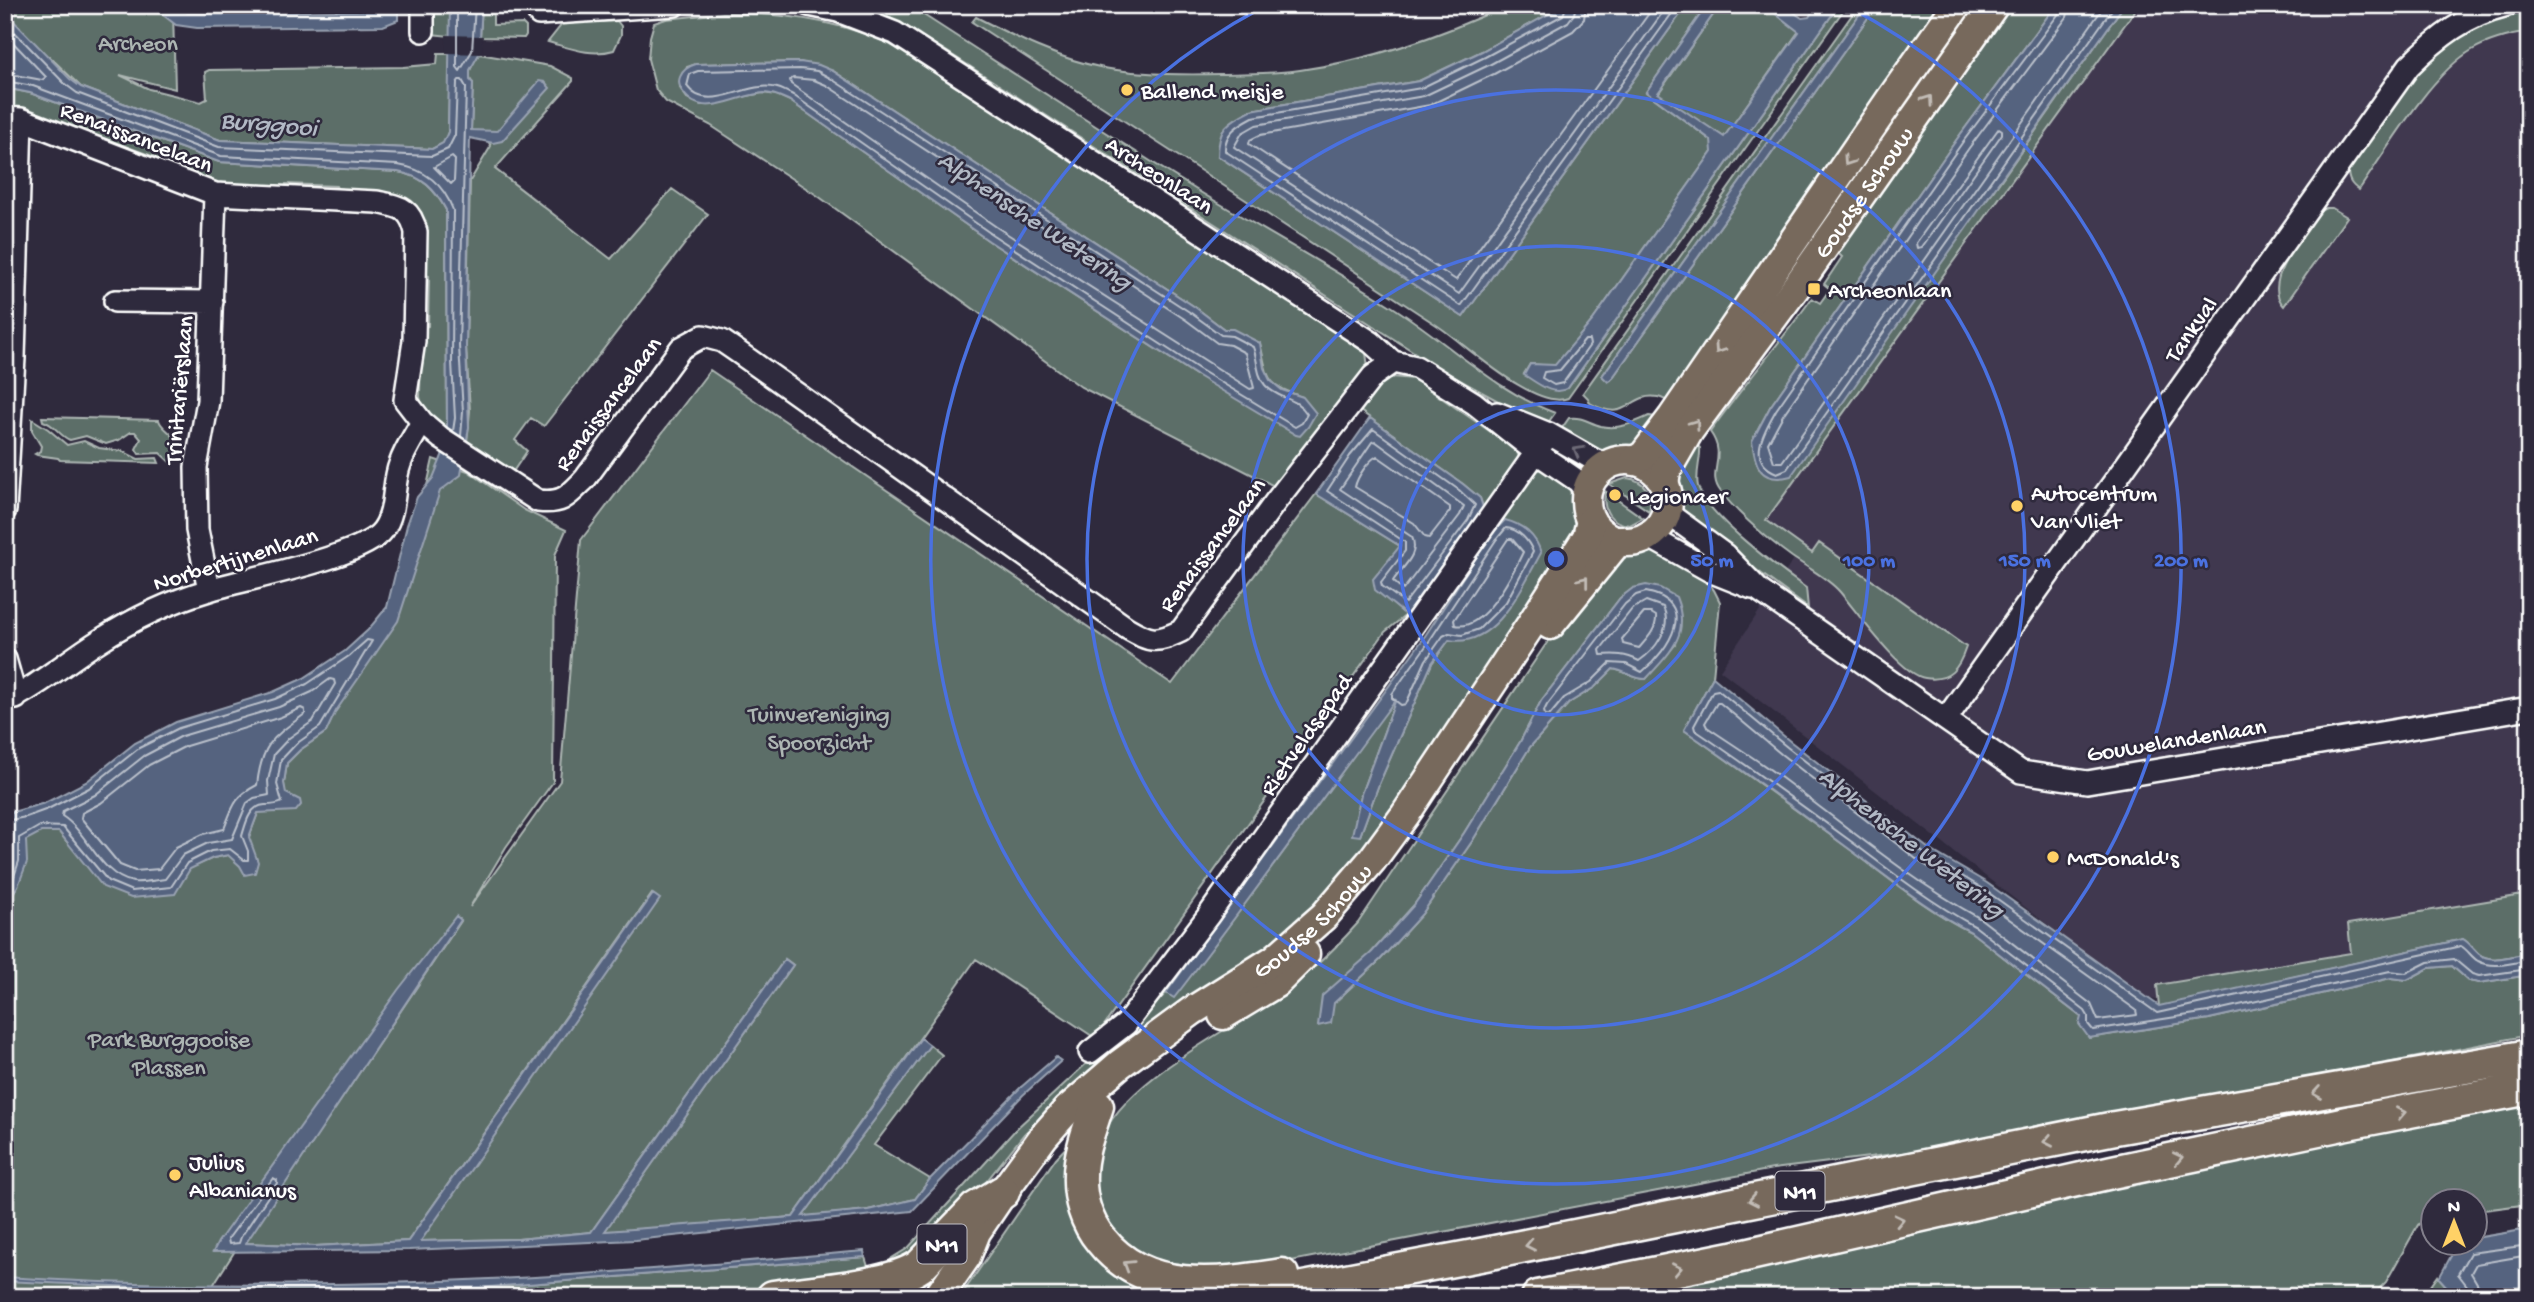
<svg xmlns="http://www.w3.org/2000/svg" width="2534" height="1302" viewBox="0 0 2534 1302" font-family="'Gochi Hand',sans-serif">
<rect width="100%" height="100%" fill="#2f2a3d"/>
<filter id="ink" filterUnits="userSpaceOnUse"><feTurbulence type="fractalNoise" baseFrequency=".0143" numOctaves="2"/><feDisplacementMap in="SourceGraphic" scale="14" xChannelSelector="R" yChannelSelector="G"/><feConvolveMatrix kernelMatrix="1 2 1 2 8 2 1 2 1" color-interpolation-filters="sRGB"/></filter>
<g filter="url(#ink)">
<path fill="#40394f" d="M2139,5H2529V950L2452,941L2163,1002L2138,995L1720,670L1800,550L1766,521Z"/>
<path fill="#5b6e67" stroke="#adb6b3" stroke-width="2" fill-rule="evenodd" d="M5,5H169L173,11L175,89L120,75L149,89L201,102L207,99L205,72L209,70L403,67L437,64L438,53H450L448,132L444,143L432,149L220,140L81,87L49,56H5Z
M431,5H450V36L431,34Z
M482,5H501L493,10V25L523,24L526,27V35L524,38L480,37Z
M857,5H908C1003,66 1098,129 1195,189C1260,228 1327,265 1391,306C1447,341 1493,390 1555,413L1547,424L1511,408L1445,372L946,51L890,18Z
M1507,5H1565L1482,51L1419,81L1251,110L1218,156L1463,317L1687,5H1707L1646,92L1712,141V152L1593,320L1555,366L1530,364L1524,374L1568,388L1839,5H1847L1568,398C1535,411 1465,344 1438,326C1283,224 1128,123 972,22L976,17C1017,38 1058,59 1104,68C1142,75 1182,75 1220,74C1247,73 1274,74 1300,70C1372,60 1441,36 1507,5Z
M1720,5H1764L1799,31L1724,137L1658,94Z
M1859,5H1866L1602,376L1608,381L1611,380L1877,5H1949L1673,405C1669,402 1663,398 1658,397C1628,392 1629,425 1590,403L1588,398L1583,393Z
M2009,5H2056L1957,139L1770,407L1752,441L1759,468L1992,193L2124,5H2139L1766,520L1812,553L1819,543L1966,647C1959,668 1950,682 1925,678C1901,675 1857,612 1840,592C1828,578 1808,568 1792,557C1770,541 1738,514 1721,492C1705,472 1729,458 1710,432C1743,386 1779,344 1812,298L1820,303L1830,289L1824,284L1842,257L1831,247Z
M2529,12V32C2509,35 2489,40 2472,50C2431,74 2387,149 2359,190C2351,185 2348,180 2348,170C2384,121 2423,48 2482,24C2497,17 2512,15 2529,12Z
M723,13C778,13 829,19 881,40C900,49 919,61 937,72L1316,319L1366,353L1368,367L1276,487L1081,387L818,196L710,125L666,102L656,90L648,59L650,37L654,23L666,19ZM800,62L833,71L1195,307L1224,329L1260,343C1269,380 1264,384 1303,397L1196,375L989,241L790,101L777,95L763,93L701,105L687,98L680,88L687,67L696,64Z
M617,21L621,26V35L614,50C591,57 570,48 548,42L563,23Z
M479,54L550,66L573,78V81L495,169L611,259L672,189L708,214L544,426L531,418L515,440L527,451L512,473L467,442L470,411L466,346L470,181L491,146L486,138L471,130L473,83C464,74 474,63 479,54Z
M5,88L30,93L219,162L398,172C422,176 435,189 446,210L447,427L439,422L437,424L422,405L420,397L421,328L428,326L429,276L425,275C425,257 428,236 423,219C416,188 363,195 339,193L336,186L286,184L285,189L224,187L154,162L155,157L108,140L106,143L5,112Z
M2326,208H2332L2347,217L2284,306C2260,282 2305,232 2320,211Z
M710,370L1172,684L1316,494L1400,546L1392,603L1406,615L1385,632L1095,1038L976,959L793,1217L604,1232L793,965L785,959L591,1232L518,1239L420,1241L659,899L652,894L408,1241L315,1246L245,1243L461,921L456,917L388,1011L210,1290L466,1289L865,1257L870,1273L726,1297H5V904L23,852L26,839L40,832H59L68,843L191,868L213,858L228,855L249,837L258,813L285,794L284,783L287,763L300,750L326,732L336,709L397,620L433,459L468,471L524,510L566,530L555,555L553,782L506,847L470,907L560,781L581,540Z
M1391,377L1414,379L1517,450L1519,459L1496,496L1483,507L1480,498L1463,484L1356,408L1373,387Z
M1649,416L1664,418L1647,440L1632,447L1605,451L1588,447L1560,431L1569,418C1582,416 1589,423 1601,426C1619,430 1633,423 1649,416Z
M42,417L159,420C162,430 176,433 176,445C177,451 172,458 171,463L160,453L139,454L136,449L141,439L135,432H131L119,440L106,444L86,436L70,440C59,436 55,424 43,421Z
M32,419L48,429L67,445L84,441L99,448L122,451L138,459L157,458L159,463L60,460L58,458L37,455L35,454L40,451L41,446L32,431Z
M1692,441L1700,448C1701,460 1695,474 1698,486C1707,516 1779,569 1806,588L1808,608L1685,517C1668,483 1677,472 1692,441Z
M1540,469L1550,470L1570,489L1576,529L1372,849L1287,937L1050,1109L1024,1134L955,1221L921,1253L883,1271L892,1258L908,1248L1017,1128L1089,1061L1132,1028L1166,993L1174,997C1251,899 1323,796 1397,696L1361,794L1360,836L1379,784L1432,663L1449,640L1505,520L1490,536L1532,472Z
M1627,478C1645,480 1653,494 1649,511L1609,484Z
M1605,491L1643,518L1630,525C1610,523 1602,511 1605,491Z
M1652,552L1665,554L1701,574L1714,590L1720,602L1713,677L1684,730C1742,770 1798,812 1855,853C1892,881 1930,912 1971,932L2081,1017L2089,1038L2209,1019L2391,978L2407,980L2429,968L2452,966L2469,981L2479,983L2529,975V1035L2123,1115L1942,1148L1773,1169L1223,1274C1208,1273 1190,1274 1175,1272C1146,1266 1111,1245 1103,1216C1096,1192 1091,1166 1100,1142C1120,1084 1221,1034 1271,1001C1303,980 1332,952 1358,923L1544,647L1597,577L1610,563L1627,554ZM1633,589L1675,645L1646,679C1633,679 1626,671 1613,669L1595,687L1569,703L1530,747L1473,840L1422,914L1380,960L1334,1003L1372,952L1414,905L1464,833L1520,742L1541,701L1620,598Z
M2529,894V953C2514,955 2492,964 2479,954C2473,948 2470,943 2463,939L2159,1007L2157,985L2351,953L2348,924Z
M930,1045L942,1055L874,1145L930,1179L915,1199L868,1210L802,1217Z
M2529,1105V1204L2475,1211L2474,1200H2432V1217L2426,1218L2418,1225L2386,1282L2371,1297H1594L2227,1163Z
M1072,1141L1073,1158L1134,1282L1130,1294L1112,1297H960L1056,1158Z
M2438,1276L2439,1278L2456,1297H2423Z"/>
<path fill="#55647f" stroke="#99a2b2" stroke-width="2" d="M150,5H173L188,13L398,10V20L383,26L197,28L176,25Z
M450,5H482L479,54L470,70V80L473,83L471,130L497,131L539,81L545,82L550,88L502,141L493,143L470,138L466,346L469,427L461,475L440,491L398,621L336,711L326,732L300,750L287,763L284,783L286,793L300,800L301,805L296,811L258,813L249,837L258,862L255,873L245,875L240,866L228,855L213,858L190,869L175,894L131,898L103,887L59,832H41L26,840L27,862L18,886L5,905V814L45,803L86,782L135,743L176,722L273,692L304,678L345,651L368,630L387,607L407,525L417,497L433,478L442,456L447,427L446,210C435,189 422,176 398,172L219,162L30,93L5,88V12L70,79L81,87L220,140L432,149L443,143L448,132Z
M1565,5H1687L1463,317L1218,156C1218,128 1227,122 1251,110L1419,81L1482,51Z
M1707,5H1720L1658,93L1724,137L1799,32L1764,5H1783L1802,18L1809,17L1817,5H1839L1568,388C1552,397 1538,383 1524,375L1530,364L1555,365L1593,320L1712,152L1711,140L1646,92Z
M1866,5H1877L1611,380L1608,382L1602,376Z
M2056,5H2124L1791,476C1761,484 1755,467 1752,441L1770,407L1957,139Z
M800,62L819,65L833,71L1195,307L1224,329H1233L1260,343L1264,368L1270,380L1282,390L1303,397L1316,413L1308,427L1300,436L1296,435L1196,375L989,241L790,101C781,97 774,93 764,93C738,94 702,121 683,92C680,88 678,82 680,77C683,69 689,66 696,64Z
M1370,418L1463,484L1480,498L1483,507L1406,615L1375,590L1373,579L1400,546L1316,494Z
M1505,520C1522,524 1536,535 1541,553C1522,587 1496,649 1449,640L1432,663L1379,784L1360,836L1352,835L1361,794L1396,699C1322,798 1250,900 1174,998L1166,993L1423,639L1490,536Z
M1646,585L1660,588L1676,597C1691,634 1671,652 1646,679C1633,679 1626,671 1613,669L1595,687L1569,703L1530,747L1473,840L1422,914L1380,960L1334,1003L1331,1023L1318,1026L1322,996L1372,952L1414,905L1464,833L1520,742L1541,701L1620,598L1633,588Z
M1713,677L1791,742L1929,849L1987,883L2159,1006L2463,939C2470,943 2473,949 2479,954C2492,964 2514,955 2529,953V975L2479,983L2469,981L2452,966L2429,968L2407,980L2391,978L2209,1019L2089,1038L2079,1024L2081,1017L1971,932C1929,911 1890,879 1852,851C1797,810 1741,769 1684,730Z
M653,894L660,899L421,1241L518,1239L591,1232L785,959L793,965L605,1231L793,1217L921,1038L930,1045L803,1216L868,1210L915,1199L930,1179L1020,1088L1056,1057L1061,1061L1023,1095L912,1211L635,1240L409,1250L213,1252L218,1242L398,990L456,916L461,920L246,1243L315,1246L408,1241Z
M2529,1229V1297H2456L2439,1278L2458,1243L2474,1242L2475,1238Z
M864,1251L865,1257L466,1289L199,1290L5,1281V1277C187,1289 370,1286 552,1276C656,1270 760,1260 864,1251Z"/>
<path fill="#2f2a3d" d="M446,35L483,36L482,54L446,53Z"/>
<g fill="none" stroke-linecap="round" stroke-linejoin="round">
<path stroke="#bbc1cc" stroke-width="2" d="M457,5V67L460,71L472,51L475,5
M1567,5L1563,15L1485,57L1421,88L1253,117C1238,125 1224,133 1225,151L1461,306L1678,5
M1576,5L1574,14L1568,22L1489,65L1424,96L1256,125L1242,133L1234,147L1459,294L1668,5
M1586,5L1584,19L1573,31L1494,74L1430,105L1260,135L1250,140L1249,144L1456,280L1655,5
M2061,5L2060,12L1962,143L1776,410C1765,430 1745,461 1777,473L1787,469L2115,5
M2070,5L2067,17L1969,148L1783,415L1768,443L1774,462H1782L2105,5
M5,22L65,84L77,93L219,147L432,156L448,149L455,135L457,83L459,80H462L466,87L459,346L463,412L461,436
M5,34L46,77L42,80L5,73
M800,69L817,71L830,78L1191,313L1221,335L1232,336L1253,347C1258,360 1256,374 1265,385C1278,400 1296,396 1307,414L1302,423L1295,427L1199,369L993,235L793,95C782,89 773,85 760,87C737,89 704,111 687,86L690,74L698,71Z
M793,78L814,80L826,85L1186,320L1217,343L1230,345L1245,353L1254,388L1250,389L998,228L791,84L790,80Z
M5,81L33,86L221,156L398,165C425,169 444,185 453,210L452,362L455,418L453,431
M1999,128L2002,130V134L1922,247L1917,248L1916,243Z
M452,157L455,160L454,181L451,184L434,167Z
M1585,340H1589L1590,345L1563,383L1554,385L1542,378L1544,372L1560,370Z
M1373,429L1459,490L1475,505L1468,520L1405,603L1382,586L1381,582L1405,551V542L1327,491L1350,456Z
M1375,441L1464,506L1460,515L1403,590L1393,581C1402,567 1420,555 1412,537L1340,489L1372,442Z
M1377,456L1450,507V511L1429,538L1425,537L1414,523L1355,487C1357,477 1368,461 1377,456Z
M1506,528C1519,529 1529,541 1533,552L1506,602L1479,629L1462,635L1449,633L1443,636L1426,660L1406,704L1401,705L1392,698V694L1428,643L1496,540Z
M1508,539H1512L1523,552C1513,573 1484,632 1455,625L1454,620Z
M1646,592C1700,602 1669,650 1642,672L1626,664L1610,663L1591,682L1564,698L1550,715H1545L1544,711L1547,705L1625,604L1636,595Z
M1646,601L1663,607C1673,627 1655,650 1639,661C1625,654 1616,654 1601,655L1600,650L1632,609Z
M1644,613H1651L1656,616C1657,629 1647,639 1639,648L1623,644L1622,639Z
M330,679L334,680L335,684L313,721L289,738L274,754L268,781L269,795L254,798L247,803L232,839L208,843L183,855L165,879C156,880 142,883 133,882C99,875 89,833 62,816L63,811L95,795L144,756L182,736L279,707L312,692Z
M1720,703L1781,754L1920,862L1977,896L2136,1010L2137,1015L2098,1020L2091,1004L1981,919C1910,880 1847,827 1783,779C1758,760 1732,744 1707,727L1705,723L1717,703Z
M301,708L305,710V714C272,738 262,743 257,785C234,797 233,806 224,829L203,834L176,847L159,869L135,871L120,865L81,818L82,813L101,803L149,765L186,746L281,717Z
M5,821L26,817L48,809L89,788L139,748L179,728L275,699L307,684L349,656L367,640L372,641L320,727L296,744L281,760L277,784L282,802C277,805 272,805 265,805C249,806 246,823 242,836L248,851V860H244L230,849L211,851L187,863L171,887L132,891L108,881L63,827L40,826L19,838V861L12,883L5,894
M2529,960C2512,963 2493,969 2478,961C2471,957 2468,950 2461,946L2157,1013L1982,888L1925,854L1787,747L1718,690L1713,691L1694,726L1695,730C1750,767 1803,806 1856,845C1894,874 1933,904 1976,927L2085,1011L2088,1016V1024L2093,1030L2208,1012L2390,971L2406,973L2428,962L2454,959L2472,974L2479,976L2529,969
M273,1178L277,1180V1183L241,1237L239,1243L229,1244L228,1239Z
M2469,1297L2468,1287L2458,1274L2470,1253L2529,1245
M2480,1297L2478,1285L2471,1273L2476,1264L2529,1255"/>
<g stroke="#fff" stroke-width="26">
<path id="minor" d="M809,5L838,11L895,33L1371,342L1393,362L1416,367L1474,403L1537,453L1578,481L1587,493
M539,14L674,5
M423,31V5
M5,118L21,119L215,194L377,202C400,207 410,207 416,232L414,341L405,400L422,422L441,438L538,501C563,504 568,496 585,479L681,348L703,336L722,341L738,352L1127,628C1151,642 1156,643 1181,631L1276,501L1373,376L1393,362
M115,301L212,302
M1497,413L1549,434L1596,461L1609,464
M5,510L14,358L21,119
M1666,512L1725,555L1760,591L2021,772L2087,782L2529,708
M1648,536L1712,572L1752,588
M209,590L197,530L196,467L208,401L215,194
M5,659L16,698
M5,702C39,686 67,661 99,641C133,619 169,602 209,590C244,579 364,557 383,530C397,511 392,484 400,464C405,449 415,435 422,422
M1946,719L2409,66C2438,37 2466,15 2507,5
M1090,1052L1126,1024L1208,916L1549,434"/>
</g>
<g stroke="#fff" stroke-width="33">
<g id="major">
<circle cx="1627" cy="501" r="41"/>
<path d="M1635,461L1644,455L1672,418L1890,100L1957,5"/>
<path id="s1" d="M1664,484L1666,471L1689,431L1801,280L1994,5"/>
<path d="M1550,625L1619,540"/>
<path d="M1223,1015L1276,983L1305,954"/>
<path id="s2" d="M938,1297L966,1257L976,1232L1003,1192L1044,1136L1067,1110L1120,1064L1192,1011L1275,959L1324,916L1372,860L1405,815L1530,626L1587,537L1591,521"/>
</g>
</g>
<g stroke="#fff" stroke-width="37">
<path id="highway" d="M1097,1106C1090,1128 1080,1152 1080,1175C1079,1198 1086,1222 1101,1240C1145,1296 1219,1285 1282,1275
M773,1297C812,1291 890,1287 920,1266L975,1209L1003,1192
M1256,1297L1485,1254L2115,1128L2529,1056
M1538,1297L1732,1258L2112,1172L2347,1123L2529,1088"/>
</g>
<use href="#minor" stroke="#2f2a3d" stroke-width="21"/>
<use href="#major" stroke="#77695c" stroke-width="28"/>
<use href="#highway" stroke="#77695c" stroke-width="32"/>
</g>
<defs><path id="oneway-chevron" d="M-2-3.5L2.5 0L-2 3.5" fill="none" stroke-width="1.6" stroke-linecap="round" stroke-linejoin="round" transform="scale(1.75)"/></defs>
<g stroke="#c2bcb6">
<use href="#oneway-chevron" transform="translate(1928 100) rotate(-55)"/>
<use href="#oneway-chevron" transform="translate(1848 161) rotate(124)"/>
<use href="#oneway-chevron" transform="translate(1719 349) rotate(124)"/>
<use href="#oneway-chevron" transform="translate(1695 424) rotate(-54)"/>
<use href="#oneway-chevron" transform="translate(1584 581) rotate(-52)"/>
<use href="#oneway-chevron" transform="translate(2317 1093) rotate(170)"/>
<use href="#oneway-chevron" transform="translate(2401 1113) rotate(-11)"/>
<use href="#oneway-chevron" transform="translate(2048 1141) rotate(169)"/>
<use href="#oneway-chevron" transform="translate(2178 1158) rotate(-12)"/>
<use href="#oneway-chevron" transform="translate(1753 1200) rotate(169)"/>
<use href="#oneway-chevron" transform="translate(1899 1220) rotate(-13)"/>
<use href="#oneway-chevron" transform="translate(1530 1245) rotate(169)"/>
<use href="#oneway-chevron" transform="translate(1128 1265) rotate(-148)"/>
<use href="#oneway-chevron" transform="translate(1677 1269) rotate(-11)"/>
</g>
<use stroke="#6d6a77" href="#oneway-chevron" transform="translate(1578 451) rotate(-150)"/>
</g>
<g fill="none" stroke="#4a71e0" stroke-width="3.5">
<circle cx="1556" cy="559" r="156"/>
<circle cx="1556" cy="559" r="313"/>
<circle cx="1556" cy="559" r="469"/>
<path d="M1849 7A625 625 0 1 1 1263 7"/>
</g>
<g fill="#ffd166" stroke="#2f2a3d" stroke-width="2.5">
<circle cx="1127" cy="90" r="7"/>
<rect x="1807" y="282" width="14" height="14" rx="3.5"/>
<circle cx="1615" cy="495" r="7"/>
<circle cx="2017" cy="506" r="7"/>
<circle cx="2053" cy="857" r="7"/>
<circle cx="175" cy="1175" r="7"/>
</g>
<g text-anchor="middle" stroke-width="5" stroke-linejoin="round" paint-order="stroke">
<g fill="#2f2a3d" stroke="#c1bfc5" stroke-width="2">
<rect x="1775.5" y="1171.5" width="49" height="39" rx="5"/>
<rect x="917.5" y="1224.5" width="49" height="39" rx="5"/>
</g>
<g font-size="23" font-weight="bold" fill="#fff">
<text x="1800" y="1199">N11</text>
<text x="942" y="1252">N11</text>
</g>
<g font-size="24" fill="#adb6b3" stroke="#2f2a3d">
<text x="138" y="50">Archeon</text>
<text x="819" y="721">Tuinvereniging<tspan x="819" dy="28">Spoorzicht</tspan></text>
<text x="169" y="1046">Park Burggooise<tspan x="169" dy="28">Plassen</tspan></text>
</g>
<g font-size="24" fill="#fff" stroke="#2f2a3d" text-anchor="start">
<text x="1141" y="98">Ballend meisje</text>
<text x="1828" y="297">Archeonlaan</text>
<text x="2031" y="500">Autocentrum<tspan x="2031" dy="28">Van Vliet</tspan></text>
<text x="1629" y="503">Legionaer</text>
<text x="2067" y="865">McDonald's</text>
<text x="189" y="1169">Julius<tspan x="189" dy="28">Albanianus</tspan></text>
</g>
<g font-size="24" fill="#fff" stroke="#2f2a3d">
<text transform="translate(137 136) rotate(21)" y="8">Renaissancelaan</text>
<text transform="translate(1160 174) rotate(33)" y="8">Archeonlaan</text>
<text dy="8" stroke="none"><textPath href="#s1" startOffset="355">Goudse Schouw</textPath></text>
<text transform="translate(2190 329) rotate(-55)" y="8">Tankval</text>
<text transform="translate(178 390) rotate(-85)" y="8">Trinitariërslaan</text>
<text transform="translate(607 403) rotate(-53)" y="8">Renaissancelaan</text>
<text transform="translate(1211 544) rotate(-53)" y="8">Renaissancelaan</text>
<text transform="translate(235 558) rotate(-17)" y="8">Norbertijnenlaan</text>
<text transform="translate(1305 734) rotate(-55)" y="8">Rietveldsepad</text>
<text transform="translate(2176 739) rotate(-9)" y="8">Gouwelandenlaan</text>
<text dy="8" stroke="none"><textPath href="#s2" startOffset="539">Goudse Schouw</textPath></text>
</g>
<g font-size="26" font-style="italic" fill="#b2b9c5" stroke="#2f2a3d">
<text transform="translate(269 122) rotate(5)" y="9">Burggooi</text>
<text transform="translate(1036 219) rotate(34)" y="9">Alphensche Wetering</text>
<text transform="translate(1913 841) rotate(38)" y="9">Alphensche Wetering</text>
</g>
</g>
<circle cx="1556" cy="559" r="10" fill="#4a71e0" stroke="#2f2a3d" stroke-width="3.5"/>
<g font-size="21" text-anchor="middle" font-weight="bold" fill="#4a71e0" stroke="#2f2a3d" stroke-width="5" stroke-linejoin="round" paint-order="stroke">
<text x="1712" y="566">50 m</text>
<text x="1869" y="566">100 m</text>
<text x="2025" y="566">150 m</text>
<text x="2181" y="566">200 m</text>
</g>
<rect width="2534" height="1302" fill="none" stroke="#2f2a3d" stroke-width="28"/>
<rect x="14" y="14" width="2506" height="1274" fill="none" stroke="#fff" stroke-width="2.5" filter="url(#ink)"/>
<g transform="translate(2454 1222)"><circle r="33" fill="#2f2a3d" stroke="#827f8b" stroke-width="2"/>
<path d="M0-5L12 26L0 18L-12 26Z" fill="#ffd166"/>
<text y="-10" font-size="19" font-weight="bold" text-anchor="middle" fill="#ffffff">N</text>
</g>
</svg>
